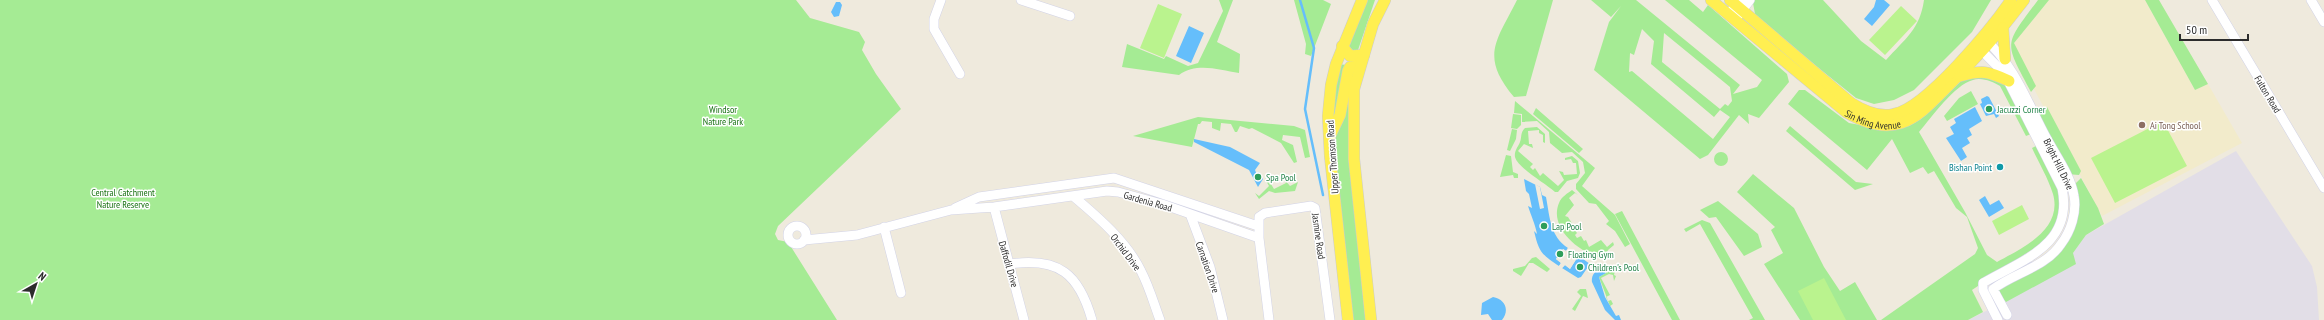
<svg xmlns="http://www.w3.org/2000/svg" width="2324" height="320" viewBox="0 0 2324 320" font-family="'PT Sans Narrow',sans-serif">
<rect width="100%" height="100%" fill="#efeadd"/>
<path fill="#e2dee7" d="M2236,151L2312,266L2317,287L2319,320H1968L2012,298L2073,253L2086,235Z"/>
<path fill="#f2ebcb" d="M2049,0H2145L2195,90L2208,84L2242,143L2102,216L2011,46Z"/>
<path fill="#a5eb94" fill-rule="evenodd" d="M0,0H796L810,18L859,32L865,42L862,50L876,74L901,109L778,226L775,234L778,240L788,242L837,320H0Z
M1219,0H1233L1217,42L1240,54L1239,73C1219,70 1197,62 1179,75L1122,67L1127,44L1164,59L1166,56L1188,66L1198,63L1223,11Z
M1294,0H1323L1331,4L1311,56L1305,54L1306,44Z
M1366,0H1375L1357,53L1348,50Z
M1517,0H1553L1526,96L1514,97C1480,56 1496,42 1517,0Z
M1591,0H1636L1740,85L1733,94L1757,87L1762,80L1665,0H1689L1703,12L1708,5L1787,74L1789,82L1759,118L1748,114L1749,124L1739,115L1708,155L1700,159L1594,70L1609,22L1621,6L1611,17ZM1642,29L1654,41L1651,64L1714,117L1720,110L1730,117L1713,139L1632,71L1629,72L1630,53L1634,55ZM1664,33L1730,87L1732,101L1728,106L1725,104L1720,109L1662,62Z
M1754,0H1823L1861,41L1886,60C1905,39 1920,29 1924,0H1991L1972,32L1914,90L1894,100L1874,104L1856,98L1795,49L1755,14L1753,3Z
M2038,0H2049L2014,43L2036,86L2031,92C2004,41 2003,47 2038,0Z
M2145,0H2159L2208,84L2195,90Z
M1336,64L1360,66L1354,89L1371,320H1347L1330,156Z
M1986,76L2007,86L2031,134L2026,136L2000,86C1993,82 1982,77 1973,80C1954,85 1932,117 1919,132L1965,212L1987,255L1997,262C2022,248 2063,230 2053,194C2048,178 2039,163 2032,148L2040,144L2064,196L2055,234L1972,290L1983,312L1968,320H1881L1975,254L1978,248L1967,217L1956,208L1934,171L1928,174L1923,167L1910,173L1892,139L1867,170L1788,104L1799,90H1805L1849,123L1888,130L1909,126L1921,119L1962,80Z
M1971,91L1978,104L1947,121L1944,116L1959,98Z
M1515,101L1595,168L1582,186L1615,215L1630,244L1625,247L1615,231L1606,224L1609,221L1596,204L1589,203L1576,189V184L1585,173L1583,162L1572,152L1562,153L1550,143L1549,132L1537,121L1522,122V114L1514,113Z
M2043,107H2047L2081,171L2079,175L2067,174L2035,116Z
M1536,108L1583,149L1579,153L1533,114Z
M1513,114L1521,115V125L1517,129L1511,128Z
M1198,117L1294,126L1305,130L1310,157L1305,158L1300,137L1283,135L1282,140L1293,145L1297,162L1294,163L1281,143L1252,128L1249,129L1240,126L1237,132H1235L1231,124L1221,123L1220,131L1212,128V122L1202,121L1200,124H1198L1192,147L1133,136Z
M1790,126L1856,182L1873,184L1855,190L1786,131Z
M1537,127L1545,134V143L1543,142V135L1539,133V130L1528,131L1529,144H1532L1533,148L1524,144L1518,151L1533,164L1530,167L1533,170L1535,168L1540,176L1543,173L1558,186L1564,180L1559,171L1563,172L1564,175L1577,174L1576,163H1573L1571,159L1565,160V158L1572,156L1578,161L1580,173L1578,178L1567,181L1558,192H1555C1545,183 1518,168 1515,157C1514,151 1518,147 1520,142C1522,137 1520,133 1525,128Z
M1512,129L1517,130L1516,139L1510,151L1507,150Z
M1714 159a7 7 0 1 1 14 0a7 7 0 1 1-14 0Z
M1506,155L1511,156L1513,172L1518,174V178H1514L1513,175L1500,177Z
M1753,174L1794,208L1824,267L1840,291L1855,282L1877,320H1800L1764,264L1783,253L1771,230L1775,227L1737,192Z
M1270,176L1272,179L1269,181L1274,189L1286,183L1284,179L1290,186L1298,182L1295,191L1275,193L1269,191L1259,199L1255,193L1259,196L1269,186L1265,179Z
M2081,178L2098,208L2104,224L2086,235L2073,253L2076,264L2006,302L1993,289L2043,261L2068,233L2072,187Z
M1572,190L1578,195L1575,193L1569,198L1574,205L1565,216L1568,217L1573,225L1569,228L1572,231L1574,229L1577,233L1575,235L1577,238L1581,236L1584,241L1586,240L1589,247L1601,240L1607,247L1613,242L1612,239L1614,245L1608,250L1605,259C1582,255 1548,229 1559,203C1561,197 1568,193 1572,190Z
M1718,201L1758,234L1762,247L1744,256L1716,217L1709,218L1700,210Z
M1622,211L1680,320H1672L1615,214Z
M1702,220L1710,223L1765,320H1749L1753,318L1700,224L1686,232L1684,229Z
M1536,257L1550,269L1547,272L1533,263H1529L1521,276L1513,271V269L1525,266L1532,258Z
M1605,271H1615L1614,275L1616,276L1614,281L1613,275L1609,274L1601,278L1610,295L1606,297L1608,301L1611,300L1613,304L1610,306L1599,277L1606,273Z
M1580,289H1586L1588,298L1583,296L1575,311L1572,309L1581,296L1577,292Z"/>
<path fill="#baf38e" d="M1158,4L1182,14L1164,58L1140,48Z
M1901,6L1917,21L1885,55L1869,40Z
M2163,121L2187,166L2115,203L2091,158Z
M2022,205L2029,219L1999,235L1992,221Z
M1824,278L1846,320H1813L1798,291Z"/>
<path fill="#65befb" d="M1876,0H1884L1890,5L1872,26L1864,19L1874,7Z
M836,2H840L842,5L839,16L834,17L831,12Z
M1189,26L1204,33L1191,63L1176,56Z
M1987,96L1989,97L1999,116L1996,118L1994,114L1986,116L1980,104L1982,103L1981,99Z
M1975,107L1982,121L1969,129L1972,135L1967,138L1970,143L1962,148L1967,157L1961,161L1946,138L1954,134L1950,127L1956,123L1954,119Z
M1194,139L1230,147L1260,163L1255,170L1257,175L1259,172L1263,179L1258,187L1249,170L1194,142Z
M1524,179L1540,187L1542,195L1546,197C1550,218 1550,236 1568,248L1566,251L1563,249L1556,259L1561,263L1559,266C1541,254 1539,252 1534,231L1537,234C1535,223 1531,216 1528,206L1532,208L1529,194L1526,191Z
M1985,196L1990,205L1999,200L2004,208L1989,217L1979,200Z
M1576,254L1590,264L1581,277L1578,278L1562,268L1565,265L1570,269L1577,258L1574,256Z
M1601,269L1606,273L1599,277L1605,297L1616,316L1619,315L1621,320H1615L1605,310L1592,282C1591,276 1595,270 1601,269Z
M1493,297C1505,299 1510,310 1502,320H1492L1488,314L1481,315L1482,303Z"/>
<path fill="#efeadd" d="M1535,184L1540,187L1544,208L1540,209Z
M1568,248L1570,250L1568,252H1564L1559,259L1570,266L1574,259L1572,256L1574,253L1576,254L1574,256L1577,258L1570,269L1565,265L1562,268L1559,266L1561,263L1556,259L1563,249L1566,251Z"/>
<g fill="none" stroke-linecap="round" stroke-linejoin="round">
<path stroke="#65befb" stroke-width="2.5" d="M1300,0L1314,48L1305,109L1323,195"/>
<g stroke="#d2d3e6" stroke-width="10">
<path id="minor" d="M941,0L934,19V29L960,74
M1021,0L1070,16
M2212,0L2324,188
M2311,0L2324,22
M1728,15L1740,0
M1735,20L1750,0
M1985,39C2015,66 2028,104 2047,139C2056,156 2071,176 2074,196C2077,212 2071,231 2061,244C2046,267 2014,273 1993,289L2007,315
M1978,47L2004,73L2062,188C2074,245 2022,260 1983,283V290L1998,320
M1073,196C1098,217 1127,242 1141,271C1149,286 1154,304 1160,320
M994,207L1024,320
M955,208L979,197L1114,178L1258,226
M1190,214L1210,267L1223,320
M788 235a9 9 0 1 1 18 0a9 9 0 1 1-18 0Z
M884,227L901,293
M804,240L857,235L951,210L994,207L1107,191L1118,192L1162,204L1259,238
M1010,264C1059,257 1079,274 1092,320
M1269,320L1259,238V217L1265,213L1311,206L1315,208L1330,320"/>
</g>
<g stroke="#ccc" stroke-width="12">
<g id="major">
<path id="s1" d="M1711,0L1846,112C1863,122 1882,129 1901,123C1919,117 1932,102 1945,89C1974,61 2000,32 2024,0"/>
<path d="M1730,0L1851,103C1864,111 1879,118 1894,114C1926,108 1992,28 2011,0"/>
<path d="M2003,28L2005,59"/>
<path d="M1342,46L1350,56L1364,55"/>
<path d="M1960,76C1982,70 1988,71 2009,81"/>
<path d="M1330,136L1340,115L1348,71L1350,67L1360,66"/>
<path d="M1348,320L1330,156L1328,116L1331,85L1336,64L1362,0"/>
<path d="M1371,320L1354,159V89L1373,24L1385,0"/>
</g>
</g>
<use href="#minor" stroke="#fff" stroke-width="9"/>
<use href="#major" stroke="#ffef51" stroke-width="11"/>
</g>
<g fill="#2e9e5b" stroke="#fff" stroke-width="1.5">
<circle cx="1989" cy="109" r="4"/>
<circle cx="1258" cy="177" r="4"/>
<circle cx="1544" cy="226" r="4"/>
<circle cx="1560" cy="254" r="4"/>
<circle cx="1580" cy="267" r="4"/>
</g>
<circle fill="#8d6e63" stroke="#fff" stroke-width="1.5" cx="2142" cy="125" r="4"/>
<circle fill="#0f9aa8" stroke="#fff" stroke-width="1.5" cx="2000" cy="167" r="4"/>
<g text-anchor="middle" stroke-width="3" stroke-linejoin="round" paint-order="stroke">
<g font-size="10" fill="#2c2c2c" stroke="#fff">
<text transform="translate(2268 94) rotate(59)" y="4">Fulton Road</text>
<text dy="4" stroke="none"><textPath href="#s1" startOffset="204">Sin Ming Avenue</textPath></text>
<text transform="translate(1332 157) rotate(-94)" y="4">Upper Thomson Road</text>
<text transform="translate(2059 164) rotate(64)" y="4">Bright Hill Drive</text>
<text transform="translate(1148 201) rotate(16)" y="4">Gardenia Road</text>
<text transform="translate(1319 236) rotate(82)" y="4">Jasmine Road</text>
<text transform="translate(1126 252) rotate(53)" y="4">Orchid Drive</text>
<text transform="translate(1009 264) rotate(74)" y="4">Daffodil Drive</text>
<text transform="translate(1208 267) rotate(71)" y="4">Carnation Drive</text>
</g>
<g font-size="10" fill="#197213" stroke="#fff">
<text x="723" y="113">Windsor<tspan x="723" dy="12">Nature Park</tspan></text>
<text x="123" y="196">Central Catchment<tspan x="123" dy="12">Nature Reserve</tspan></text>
</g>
<g font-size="10" fill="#27864d" stroke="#fff" text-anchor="start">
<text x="1997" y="113">Jacuzzi Corner</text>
<text x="1266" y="181">Spa Pool</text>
<text x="1552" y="230">Lap Pool</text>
<text x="1568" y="258">Floating Gym</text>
<text x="1588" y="271">Children's Pool</text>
</g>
<g font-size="10" fill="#785e54" stroke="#fff" text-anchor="start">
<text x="2150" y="129">Ai Tong School</text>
</g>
<g font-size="10" fill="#0d838f" stroke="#fff" text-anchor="end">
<text x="1992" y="171">Bishan Point</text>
</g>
</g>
<g transform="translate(36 284) rotate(39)" stroke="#ffffff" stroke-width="3" paint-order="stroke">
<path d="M0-3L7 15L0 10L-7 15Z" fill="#2c2c2c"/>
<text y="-6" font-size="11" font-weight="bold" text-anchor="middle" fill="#2c2c2c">N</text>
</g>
<path d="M2180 34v6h68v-6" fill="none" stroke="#2c2c2c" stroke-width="2"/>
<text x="2186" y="34" font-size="12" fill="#2c2c2c" stroke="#ffffff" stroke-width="3" paint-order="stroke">50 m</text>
</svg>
